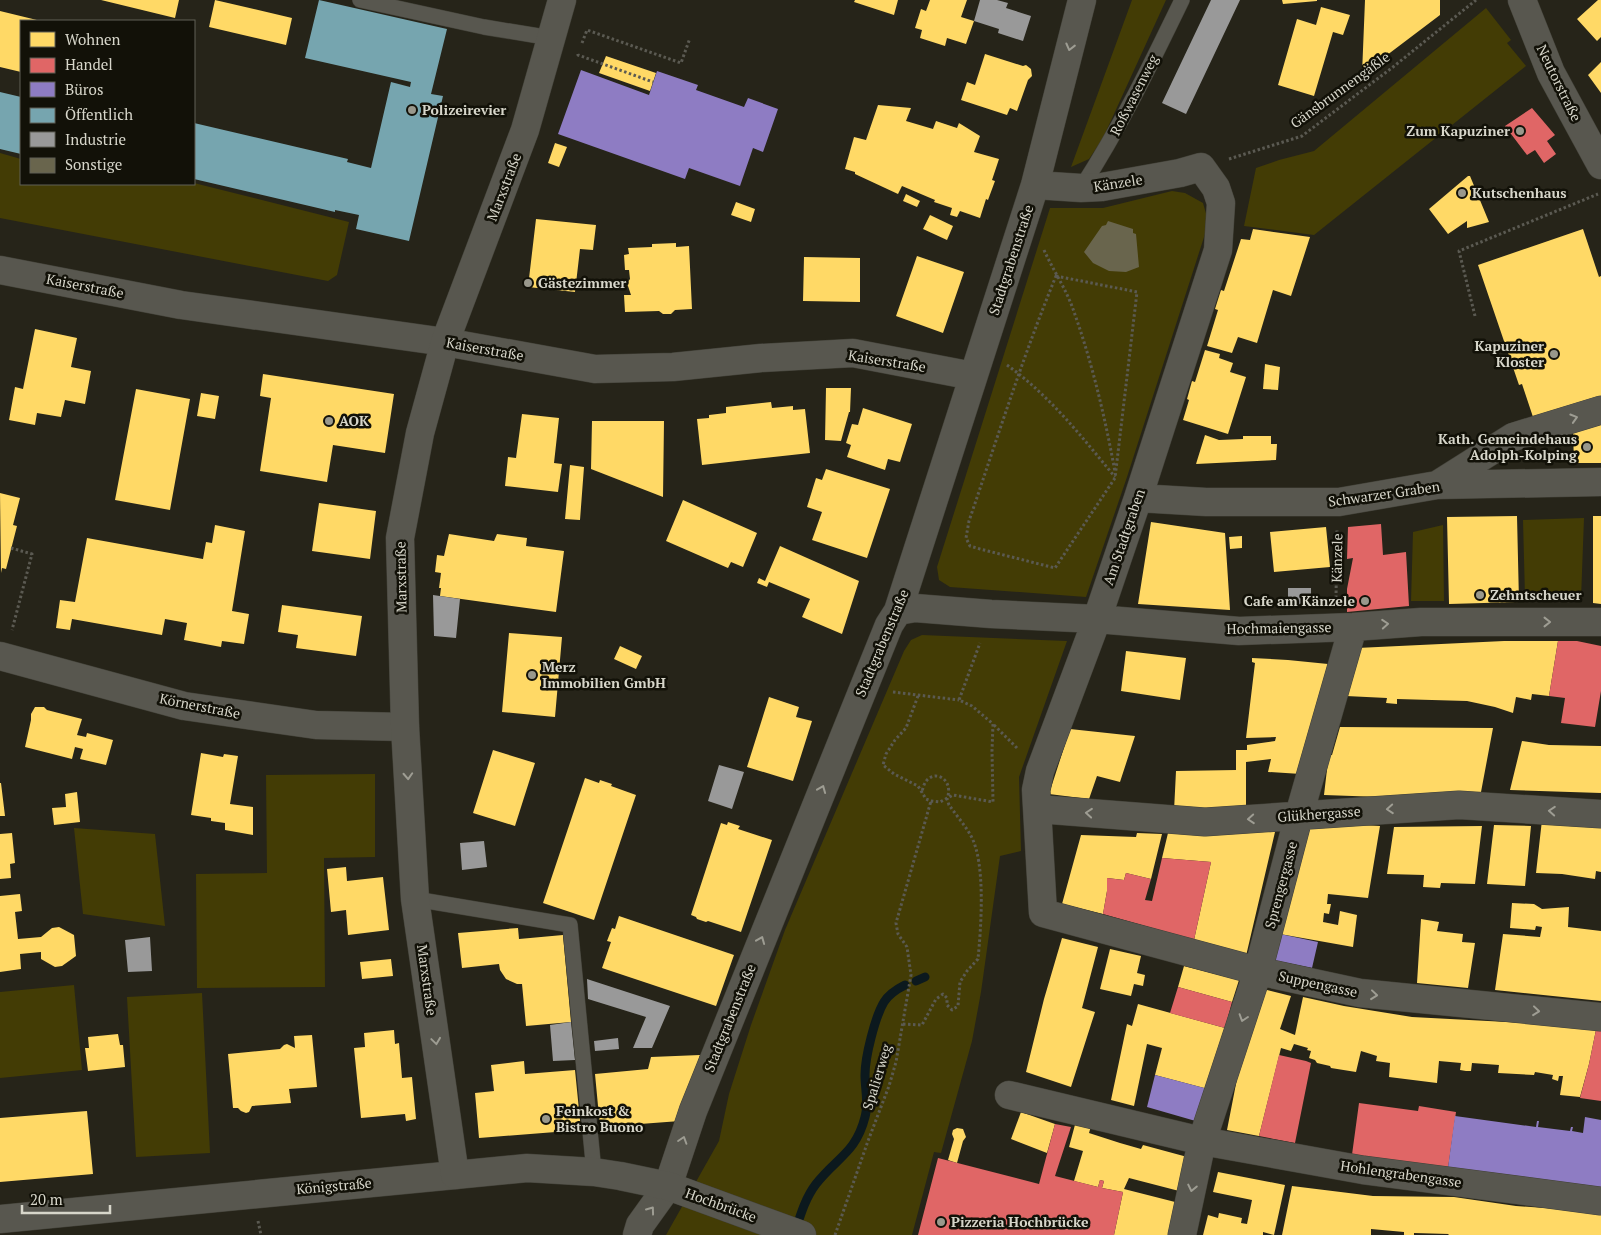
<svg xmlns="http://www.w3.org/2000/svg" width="1601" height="1235" viewBox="0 0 1601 1235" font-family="'PT Serif',serif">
<rect width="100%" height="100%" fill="#262419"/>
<path fill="#433c05" d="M1132,0H1166L1103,138L1089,159L1071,167Z
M1486,8L1511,40L1507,43L1526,66L1314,235L1244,226L1256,168L1279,160L1314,151Z
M0,153L21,159V184L194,183L349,222L337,275L328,281L0,218Z
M1172,191L1185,193L1203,203L1207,217L1205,234L1127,477L1086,597L950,587L939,580L937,567L1050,208H1103Z
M1584,518L1581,599L1525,597L1523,520Z
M1443,525L1444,601H1411L1413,532Z
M922,635L1067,641L1019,777L1021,851L1000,856L981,992L972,1041L941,1153L934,1152L912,1235H666L719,1141L729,1094L751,1025L785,930L904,651L911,640Z
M375,774V857L324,858L325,987L197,988L196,874L267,873L266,775Z
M74,828L155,834L165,926L83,914Z
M74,985L82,1070L0,1078V992Z
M202,993L210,1153L136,1157L127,997Z"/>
<path fill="#ffd966" d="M101,0H179L175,18Z
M215,0L292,18L286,45L209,27Z
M855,0H898L894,15L854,2Z
M930,0H967L961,17L974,21L966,44L947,38L945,46L920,38L922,30L915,28L921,9L926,11Z
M1282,0H1317V1L1283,4Z
M1365,0H1440V15L1362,74Z
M1598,0H1601V37L1597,41L1577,19Z
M1321,7L1350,15L1343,35L1333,32L1314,96L1278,85L1297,19L1316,25Z
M0,11L41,21H21V72L0,67Z
M985,54L1023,66L1026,65L1031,69L1032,76L1028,80L1017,111L1010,108L1007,115L961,100L967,82L975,85Z
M606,56L656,73L650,91L599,73Z
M1601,62V93L1588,75Z
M878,105L911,108L906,121L933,129L936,121L957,128L959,123L980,136L974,152L999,159L992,180L995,181L988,200L986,199L980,218L960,211L957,217L950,215L952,208L934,202L935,200L902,186L898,194L855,174V172L845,169L854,137L866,140Z
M555,143L567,147L559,167L548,163Z
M1468,176H1470L1489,222L1467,228V221L1448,234L1429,209Z
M906,194L920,201L917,207L903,201Z
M736,202L755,209L751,222L731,215Z
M930,215L953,226L947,240L923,229Z
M536,219L596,225L593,250L580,249L575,292L528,287Z
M1253,229L1310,237L1291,296L1273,290L1257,343L1238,337L1232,353L1207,346L1218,310L1215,309L1221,290L1224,291L1241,239L1250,240Z
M1583,229L1599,277L1601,276V397L1534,420L1522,384L1519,385L1478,265Z
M676,243V247L689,246L692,309L675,310L671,314H663L659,311L625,312L624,295H631L627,283L630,279L629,270H625L624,255L629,254L628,248L652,247V244Z
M917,256L964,272L943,333L896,316Z
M804,257L860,258V302L803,301Z
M35,329L77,338L71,367L91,371L85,404L65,400L61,417L37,413L35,425L9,420L15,387L23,389Z
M1205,350L1220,354L1219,358L1233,363L1230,372L1246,377L1228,434L1183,420L1189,400L1187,399L1192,381L1195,382Z
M1265,364L1280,367L1278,390L1263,389Z
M263,374L394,394L385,453L333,445L327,482L260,471L271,398L260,396Z
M826,388H851L850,412H849L841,441L825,440Z
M136,389L190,399L170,510L115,500Z
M201,393L219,396L215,419L197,416Z
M771,402L772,408L793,406V410L805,409L810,453L702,465L697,419L709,418V415L726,413V407Z
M863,408L912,424L900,462L888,459L885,470L847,457L851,445L846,443L852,424L858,425Z
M522,414L559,418L554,463L562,464L558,492L505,486L508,457L516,458Z
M592,421H664L663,497L591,469Z
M1601,424V463H1574L1573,432Z
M1205,435L1219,440L1243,439V436H1271V444H1277L1276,460L1196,464Z
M570,465L584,467L580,520L565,519Z
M826,469L890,489L867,558L812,540L822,512L807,507L816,478L822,480Z
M0,493L20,498L13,525L17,526L6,569L2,568L1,573Z
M683,500L757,533L743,567L731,562L728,568L666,541Z
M319,503L376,511L370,559L312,551Z
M1517,516L1519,602L1449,604L1447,517Z
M1593,516H1601V604L1593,603Z
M1151,522L1225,533L1230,610L1138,604Z
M215,525L245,531L232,611L249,614L244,644L222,641L221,647L184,640L187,623L165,619L162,635L72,619L70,630L56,628L60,600L75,602L87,538L203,559L206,542L212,543Z
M1326,527L1330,567L1274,572L1270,532Z
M449,534L494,541L497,534L527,538L526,546L564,551L556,612L440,596L441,588H439L441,573L435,572L437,555L444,556Z
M1242,536V548L1230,549L1229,537Z
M780,546L859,581L842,634L802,617L810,599L769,582L767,587L757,583L759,578L765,581Z
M282,605L362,616L356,656L296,648L298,635L278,632Z
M509,633L562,637L555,717L502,712Z
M1504,641H1558L1549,696L1532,694L1531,700L1516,697L1513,713L1495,707L1467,701L1397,699V704L1386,703L1387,698L1346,696L1357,648Z
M620,646L642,656L636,669L614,659Z
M1126,651L1186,658L1180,700L1121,691Z
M1252,658L1288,660L1328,664L1314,716L1301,774L1268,772L1271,759L1246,762V808L1174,811L1176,771L1236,770V750H1247V745L1275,741L1276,737L1246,738L1255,663L1252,662Z
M769,697L799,707L796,717L812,721L793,781L747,767Z
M35,707H44L47,710L82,719L77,735L86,737L87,733L113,740L106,765L80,759L83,749L75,747L72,759L25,747L31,720V714Z
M1340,727L1493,728L1481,792L1381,797L1324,795L1328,761L1330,755H1332Z
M1070,729L1135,736L1120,782L1097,776L1089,799L1049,794Z
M1522,741L1549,745L1601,746V793L1510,790Z
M493,750L535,763L515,826L473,813Z
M201,753L223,757L224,754L238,756L230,804L253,807V835L225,830V823L211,821V818L191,815Z
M585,778L599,783L600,780L612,784L611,786L636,795L594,920L543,903Z
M0,783H1L5,816H0Z
M77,792L80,822L54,825L52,808L66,807L65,794Z
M1542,820L1601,823V872L1596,871L1595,879L1562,874L1536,873Z
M728,822L740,826L738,829L772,840L741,932L708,921L706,922L697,919L696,917L691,915L721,823L727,825Z
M1307,822L1380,826L1368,898L1328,894L1327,904H1331L1329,914L1324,913L1323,922L1338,925L1340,911L1357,915L1353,947L1280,934Z
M1494,825L1531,826L1525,886L1487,884Z
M1482,826L1475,884L1441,883L1440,888L1423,887L1424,875L1387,874L1394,827Z
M1247,831L1275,832L1246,956L1194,940L1211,862L1162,858L1168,833Z
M12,833L15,863L10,864L11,878L0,879V834Z
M1137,833L1162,834L1151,879L1126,873L1124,880L1107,878V891L1103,914L1062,904L1081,835L1136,837Z
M346,867L347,881L383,877L389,930L348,935L346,910L331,912L327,869Z
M20,894L22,911L15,912L18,939L41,937L52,928L59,927L74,935L76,956L62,966L55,967L41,959V952L20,954L21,969L0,972V896Z
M1512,903L1534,904L1542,909L1569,907L1568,927L1601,931V1001L1495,990L1503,934L1540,937L1542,927L1536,926L1535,930L1510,928Z
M619,916L734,955L716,1006L602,968L611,942L607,941L612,928L615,929Z
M1421,919L1439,922L1437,931L1463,934L1462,942L1475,943L1468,988L1417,983Z
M518,928L519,939L563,935L571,1022L526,1026L522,984H517L506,979L500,970L499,964L462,968L458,933Z
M1062,938L1098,947L1082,1008L1095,1012L1071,1087L1026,1072L1044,999Z
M1110,949L1141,956L1137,973L1145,975L1143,986L1134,984L1131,996L1100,989Z
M391,959L393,976L362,979L360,962Z
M1184,966L1239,980L1232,1002L1178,987Z
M1259,988L1291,996L1280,1029L1295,1035L1303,997L1344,1006L1412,1017L1543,1024L1597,1025L1589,1064L1580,1097L1560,1095L1563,1076H1559L1558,1081L1552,1079L1553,1075L1535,1072L1534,1075L1498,1073L1499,1065L1472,1063L1471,1071H1466L1460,1070L1461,1063L1439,1061L1437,1083L1389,1077L1390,1063L1376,1061L1377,1056L1361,1051L1356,1072L1331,1068L1330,1066L1317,1063L1315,1060L1309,1058L1311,1051L1307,1050L1308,1048L1294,1044L1291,1051L1281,1048L1259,1136L1227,1130L1242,1053Z
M1138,1004L1225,1028L1208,1089L1155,1075L1162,1048L1147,1044L1134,1106L1111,1100L1127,1024L1132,1026Z
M394,1030L395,1044L399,1043L402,1078L412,1077L416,1119L406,1121L405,1114L361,1118L354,1048L365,1047L364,1033Z
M118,1034L120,1045H123L125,1067L88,1071L85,1048H89L88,1037Z
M312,1035L317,1087L289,1089L291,1103L252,1106L249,1112L246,1113L241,1111L238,1108H233L228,1054L280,1049L284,1045L287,1044L295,1048L294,1036Z
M700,1055L680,1121L600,1127L595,1074L648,1069L651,1057Z
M524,1061L525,1074L575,1070L581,1130L479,1138L475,1093L494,1091L491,1065Z
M87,1111L93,1174L0,1182V1118Z
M1021,1112L1055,1124L1047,1153L1011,1139Z
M1076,1121L1091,1126L1089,1133L1120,1143L1141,1149L1143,1145L1191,1158L1183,1192L1129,1178L1124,1189L1179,1203L1172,1235H1114L1123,1192L1102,1188L1104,1181L1100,1180L1098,1187L1074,1181L1083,1151L1069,1147Z
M957,1128L963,1129L966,1137L963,1141L957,1163L948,1160L954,1139L952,1134L953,1130Z
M1218,1172L1285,1185L1274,1235L1263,1232V1235H1203L1208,1215L1218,1218L1219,1213L1242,1218L1241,1223L1247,1224L1252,1200L1213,1192Z
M1292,1186L1373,1196L1454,1197L1516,1206L1601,1212V1235H1448L1449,1234L1414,1233V1235H1404V1232L1371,1229V1235H1282Z"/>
<path fill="#e06666" d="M1532,108L1555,135L1547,141L1556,154L1544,163L1535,150L1527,155L1505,126Z
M1381,524L1383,555L1406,552L1409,606L1347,612V589L1353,558L1347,559L1348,527Z
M1558,641H1577L1601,646V691L1595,727L1561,723L1565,698L1549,696Z
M1162,858L1211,862L1194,940L1103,914L1107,891V878L1124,880L1126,873L1151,879L1145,900L1152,901Z
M1178,987L1232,1002L1225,1028L1170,1013Z
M1597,1025H1601V1101L1580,1098L1589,1064Z
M1279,1055L1306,1061L1311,1063L1295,1143L1259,1136Z
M1359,1103L1418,1111L1419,1106L1456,1112L1447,1175L1351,1162Z
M1055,1124L1071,1127L1055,1176L1098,1187L1100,1180L1104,1181L1102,1188L1123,1192L1114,1235H918L938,1158L1039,1184Z"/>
<path fill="#8e7cc3" d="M581,70L649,95L657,71L698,85L696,90L744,107L748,98L778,109L763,152L753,148L740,186L689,168L685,179L558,134Z
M1280,934L1318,942L1312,968L1272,960Z
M1155,1075L1208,1089L1199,1122L1147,1107Z
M1455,1116L1536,1127L1537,1121H1539L1538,1127L1570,1131L1571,1127H1573L1572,1131L1583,1133L1585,1117L1601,1120V1196L1447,1175Z"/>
<path fill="#76a5af" d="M319,0L447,29L431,94L443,96L409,241L356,229L359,215L335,210V212L194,179V123L348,159L347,162L371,168L391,82L410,87L411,82L305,58Z
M0,92L21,97V154L0,149Z"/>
<path fill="#999" d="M980,0H997L1008,3L1006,8L1031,16L1023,41L998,33L999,29L974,21Z
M1211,0H1240L1186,114L1162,103Z
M1288,588H1311V607L1288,606Z
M433,595L460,599L456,638L434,636Z
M719,765L744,772L732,809L708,801Z
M484,841L487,867L462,870L460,843Z
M150,937L152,971L128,972L125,940Z
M587,979L670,1006L652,1048H633L646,1017L588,999Z
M571,1022L575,1060L553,1061L550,1025Z
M618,1038L619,1049L595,1051L594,1041Z"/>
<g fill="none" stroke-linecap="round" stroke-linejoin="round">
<path stroke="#0c191e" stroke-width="9" d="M916,981L925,977
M796,1229C801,1213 806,1197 816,1184C836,1158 856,1153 865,1117C869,1103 865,1090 865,1075C865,1057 875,1017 884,1002C889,994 897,989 905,985"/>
</g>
<path fill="#69654d" d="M1108,221L1133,229V233L1136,234L1139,267L1126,272L1109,271L1093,263L1084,252L1102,226L1106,225Z"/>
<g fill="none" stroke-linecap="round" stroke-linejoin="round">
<g stroke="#424138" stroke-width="16">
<path id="service" d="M360,0L484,27L551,38
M1081,188C1120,128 1151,64 1182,0
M415,899L570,925L594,1172"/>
</g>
<g stroke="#424138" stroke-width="29">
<path id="minor" d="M1035,185L1081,188L1102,187L1180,173L1201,167L1216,188L1221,203L1218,250L1138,498L1097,619L1040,771L1036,790L1043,913L1258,971L1360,993L1601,1017
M0,270L181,305L445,342L595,369L673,367L761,358L853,353L973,376
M1437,485L1513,437L1601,410
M1138,498L1206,502H1339L1437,485L1601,482
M898,611L915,608L991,614L1097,619L1239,631L1353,627L1421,622H1601
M0,656L184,706L316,725L405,727
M1038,809L1205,822L1459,805L1601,814
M1009,1095L1202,1141L1363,1170L1601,1201
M637,1235L640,1225L668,1186L693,1111L889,625L898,611L1035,185L1082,0
M1182,1235L1202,1141L1258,971L1299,815L1353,627"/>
</g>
<g stroke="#424138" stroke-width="29">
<path id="tertiary" d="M1522,0L1551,73L1601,165
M0,1219L455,1175"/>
</g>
<g stroke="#424138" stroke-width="29">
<path id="secondary" d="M562,0L525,130L445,342L420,433L400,538L405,727L415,899L455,1175L527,1168L594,1172L620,1176L668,1186L802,1235"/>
</g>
<path stroke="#5b5a52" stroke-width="3" stroke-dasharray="2.5 2.5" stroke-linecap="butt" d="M582,43L587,30L681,63L690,38
M578,54V55L653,82
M1229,159L1302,136L1393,67L1476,0
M1044,250C1053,270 1066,289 1073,309C1092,362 1105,417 1115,472
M1056,276L1137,292L1115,478L1055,568L980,549L970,546L966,538L969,521C997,439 1023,356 1056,276Z
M1475,316L1459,251L1598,194
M1007,365C1050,396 1082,437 1115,477
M11,548L32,554L12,630
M1336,598L1337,530
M893,692L959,700
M918,696L906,728L895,740L886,754L883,765L894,774L918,786L926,799L931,801L940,802L953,795L993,802L992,751L993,724L972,706L959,700L980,643
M994,725L1018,749
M903,1024L922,1025L936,999L943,994L947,998V1005L952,1010L958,1006L960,982L967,971L978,959C981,928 986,863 971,836C965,825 956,815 949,805L947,799C956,775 925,765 922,793
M258,1221L261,1235
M835,1235L868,1141L889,1086L896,1062L911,975L907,947L898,934L896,923L931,801"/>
<use href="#service" stroke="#58574f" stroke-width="15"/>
<use href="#minor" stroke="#58574f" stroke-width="28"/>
<use href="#tertiary" stroke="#58574f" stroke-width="28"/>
<use href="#secondary" stroke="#58574f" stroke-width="28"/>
</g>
<defs><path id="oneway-chevron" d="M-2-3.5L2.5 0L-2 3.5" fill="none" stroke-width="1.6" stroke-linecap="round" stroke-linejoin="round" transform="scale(1.25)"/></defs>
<g stroke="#9e9d93">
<use href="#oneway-chevron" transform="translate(1070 47) rotate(104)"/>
<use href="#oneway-chevron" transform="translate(1574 418) rotate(-17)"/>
<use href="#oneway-chevron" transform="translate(1547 622)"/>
<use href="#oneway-chevron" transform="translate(1385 624) rotate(-4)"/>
<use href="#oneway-chevron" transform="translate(408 776) rotate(87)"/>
<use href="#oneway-chevron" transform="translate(822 789) rotate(-68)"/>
<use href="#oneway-chevron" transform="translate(1390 809) rotate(176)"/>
<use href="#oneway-chevron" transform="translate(1552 811) rotate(-176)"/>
<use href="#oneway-chevron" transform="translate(1089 813) rotate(-175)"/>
<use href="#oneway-chevron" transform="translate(1251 819) rotate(176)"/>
<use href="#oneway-chevron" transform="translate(761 940) rotate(-68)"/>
<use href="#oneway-chevron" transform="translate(1374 995) rotate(6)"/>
<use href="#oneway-chevron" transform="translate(1536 1011) rotate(6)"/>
<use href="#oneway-chevron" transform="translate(1243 1018) rotate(108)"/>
<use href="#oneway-chevron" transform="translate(436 1041) rotate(82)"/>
<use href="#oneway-chevron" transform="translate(683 1140) rotate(-72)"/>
<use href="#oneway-chevron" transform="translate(1192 1188) rotate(102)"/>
<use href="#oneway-chevron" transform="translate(651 1210) rotate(-54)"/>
</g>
<g fill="#99988c" stroke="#121108" stroke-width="2">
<circle cx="412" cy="110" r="5"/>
<circle cx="1520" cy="131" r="5"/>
<circle cx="1462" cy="193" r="5"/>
<circle cx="528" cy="283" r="5"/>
<circle cx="1554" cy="354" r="5"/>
<circle cx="329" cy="421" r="5"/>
<circle cx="1587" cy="447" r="5"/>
<circle cx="1480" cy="595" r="5"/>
<circle cx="1365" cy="601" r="5"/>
<circle cx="532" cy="675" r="5"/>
<circle cx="546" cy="1119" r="5"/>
<circle cx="941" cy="1222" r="5"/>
</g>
<g text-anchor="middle" stroke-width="5" stroke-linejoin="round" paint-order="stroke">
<g font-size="14" fill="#d7d6ca" stroke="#121108">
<text transform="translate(1559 83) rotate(64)" y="5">Neutorstraße</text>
<text transform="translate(1340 90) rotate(-36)" y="5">Gänsbrunnengäßle</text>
<text transform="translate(1134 95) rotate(-63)" y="5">Roßwasenweg</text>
<text transform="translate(1118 183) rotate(-9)" y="5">Känzele</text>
<text transform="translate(504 187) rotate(-69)" y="5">Marxstraße</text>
<text transform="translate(1011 260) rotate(-72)" y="5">Stadtgrabenstraße</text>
<text transform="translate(85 286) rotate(11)" y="5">Kaiserstraße</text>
<text transform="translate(485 349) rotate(10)" y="5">Kaiserstraße</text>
<text transform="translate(887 361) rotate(9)" y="5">Kaiserstraße</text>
<text transform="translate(1384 494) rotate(-8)" y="5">Schwarzer Graben</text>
<text transform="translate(1124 537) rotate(-71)" y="5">Am Stadtgraben</text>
<text transform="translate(1337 558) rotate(-89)" y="5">Känzele</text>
<text transform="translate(401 577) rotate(-91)" y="5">Marxstraße</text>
<text transform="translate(1279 628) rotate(-1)" y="5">Hochmaiengasse</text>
<text transform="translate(882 643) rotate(-67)" y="5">Stadtgrabenstraße</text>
<text transform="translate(200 706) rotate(11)" y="5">Körnerstraße</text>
<text transform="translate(1319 814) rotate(-4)" y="5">Glükhergasse</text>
<text transform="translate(1281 885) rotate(-75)" y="5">Sprengergasse</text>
<text transform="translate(427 980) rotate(82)" y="5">Marxstraße</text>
<text transform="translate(1318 984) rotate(12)" y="5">Suppengasse</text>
<text transform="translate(730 1018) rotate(-68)" y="5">Stadtgrabenstraße</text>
<text transform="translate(877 1077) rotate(-73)" y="5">Spalierweg</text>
<text transform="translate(1401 1174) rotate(8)" y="5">Hohlengrabengasse</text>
<text transform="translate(334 1186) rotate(-5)" y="5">Königstraße</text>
<text transform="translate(721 1205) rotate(20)" y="5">Hochbrücke</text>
</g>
<g font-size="14" font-weight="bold" fill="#d7d6ca" stroke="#121108" text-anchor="start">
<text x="422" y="115">Polizeirevier</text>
<text x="1510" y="136" text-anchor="end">Zum Kapuziner</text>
<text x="1472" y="198">Kutschenhaus</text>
<text x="538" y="288">Gästezimmer</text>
<text x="1544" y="351" text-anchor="end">Kapuziner<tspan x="1544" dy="16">Kloster</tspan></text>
<text x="339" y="426">AOK</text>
<text x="1577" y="444" text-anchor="end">Kath. Gemeindehaus<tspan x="1577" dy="16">Adolph-Kolping</tspan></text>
<text x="1490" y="600">Zehntscheuer</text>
<text x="1355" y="606" text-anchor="end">Cafe am Känzele</text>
<text x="542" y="672">Merz<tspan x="542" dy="16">Immobilien GmbH</tspan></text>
<text x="556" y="1116">Feinkost &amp;<tspan x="556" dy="16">Bistro Buono</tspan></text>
<text x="951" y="1227">Pizzeria Hochbrücke</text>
</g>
</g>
<rect x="20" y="20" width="175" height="165" fill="#121108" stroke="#616056"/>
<rect x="30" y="32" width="25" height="15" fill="#ffd966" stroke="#616056"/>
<text x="65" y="45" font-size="15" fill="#d7d6ca">Wohnen</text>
<rect x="30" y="58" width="25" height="15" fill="#e06666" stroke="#616056"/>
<text x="65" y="70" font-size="15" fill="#d7d6ca">Handel</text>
<rect x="30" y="82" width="25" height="15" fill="#8e7cc3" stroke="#616056"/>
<text x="65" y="95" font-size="15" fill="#d7d6ca">Büros</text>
<rect x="30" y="108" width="25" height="15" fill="#76a5af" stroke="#616056"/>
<text x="65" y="120" font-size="15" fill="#d7d6ca">Öffentlich</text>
<rect x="30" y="132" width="25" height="15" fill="#999999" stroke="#616056"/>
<text x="65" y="145" font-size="15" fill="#d7d6ca">Industrie</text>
<rect x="30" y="158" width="25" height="15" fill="#69654d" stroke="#616056"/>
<text x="65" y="170" font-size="15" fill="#d7d6ca">Sonstige</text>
<path d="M22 1205v8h88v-8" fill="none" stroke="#d7d6ca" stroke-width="2.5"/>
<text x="30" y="1205" font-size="15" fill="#d7d6ca" stroke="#121108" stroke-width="4" paint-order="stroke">20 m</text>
</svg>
